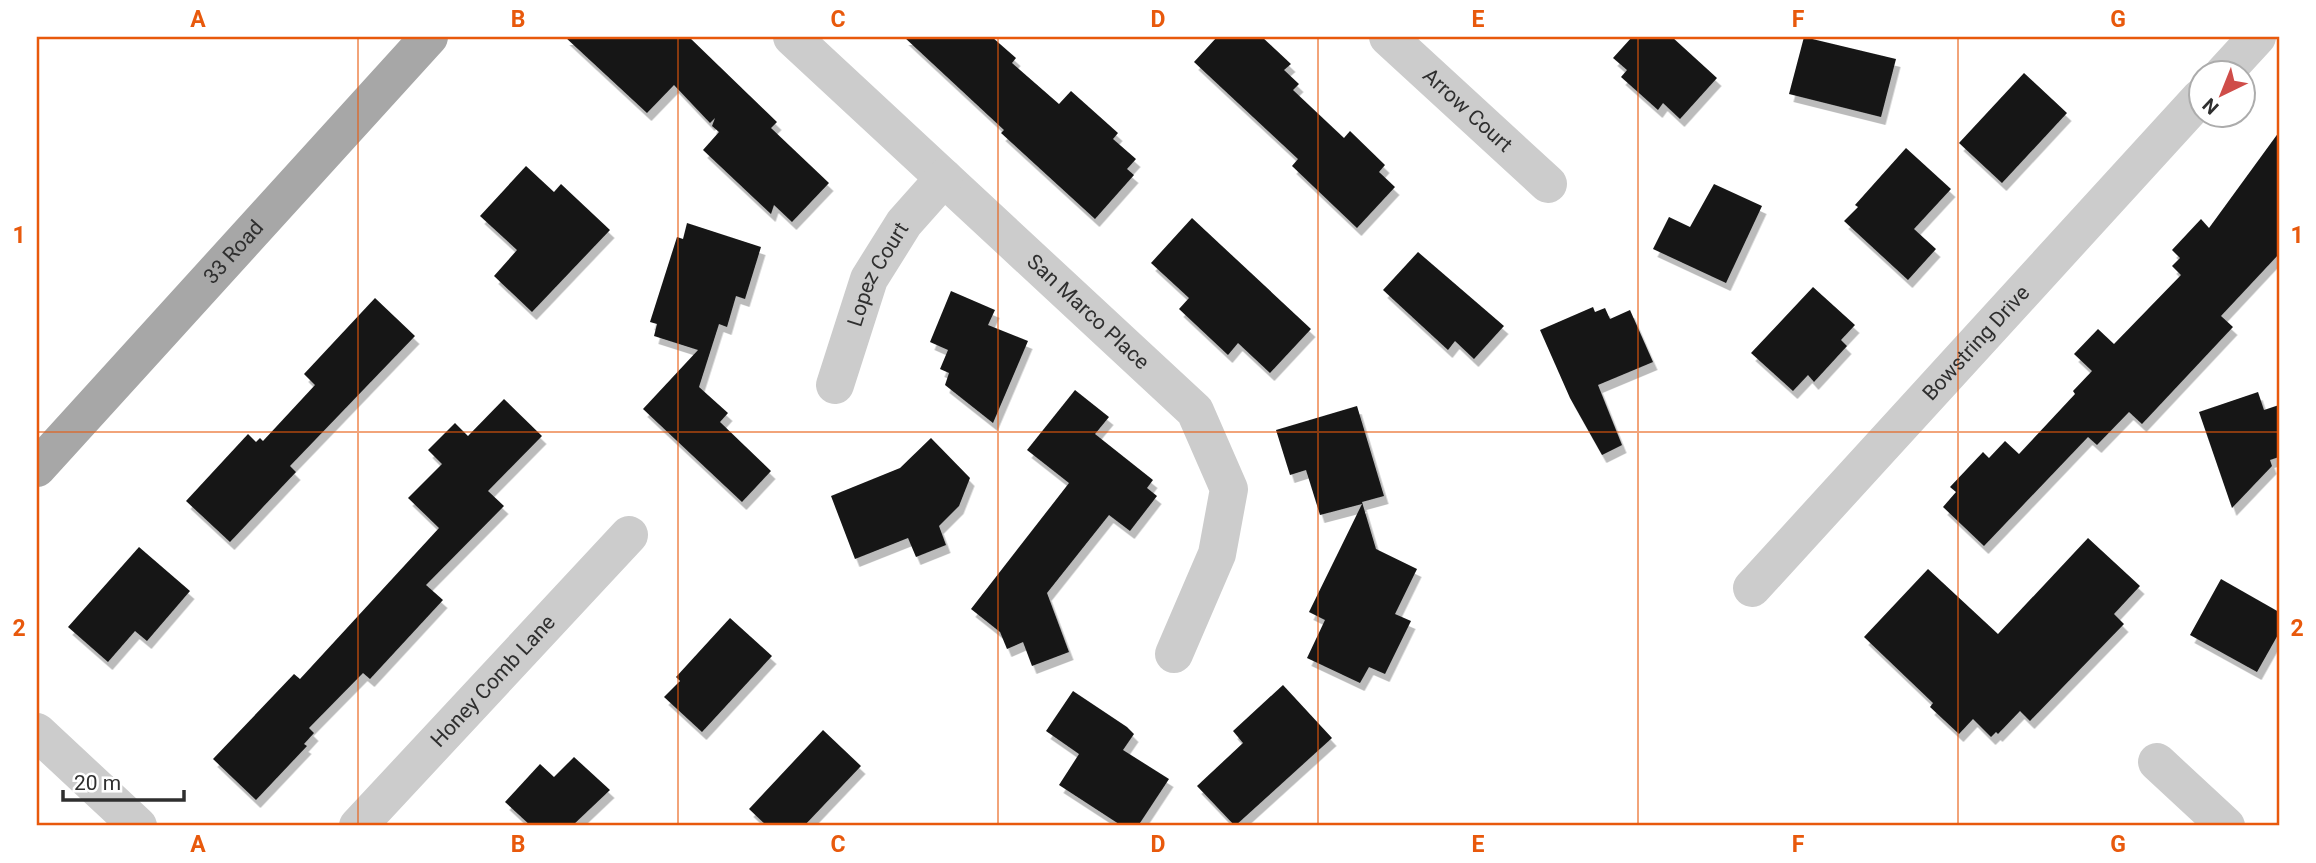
<svg xmlns="http://www.w3.org/2000/svg" width="2316" height="863" viewBox="0 0 2316 863" font-family="Roboto,sans-serif">
<defs>
<filter id="shadow"><feDropShadow dx="4.5" dy="8" stdDeviation="0" flood-color="#0004"/></filter>
</defs>
<rect width="100%" height="100%" fill="#fff"/>
<path fill="#161616" filter="url(#shadow)" d="M565,37H689L777,122L771,128L829,183L792,222L774,205L771,214L703,150L719,132L712,126L715,118L710,123L674,85L647,113Z
M904,37H992L1016,58L1012,63L1059,104L1071,91L1118,133L1113,139L1136,159L1127,169L1134,175L1095,219L1001,133L1004,130Z
M1217,37H1262L1291,64L1284,70L1299,84L1293,90L1344,138L1350,131L1385,165L1379,172L1395,187L1357,228L1292,166L1298,159L1194,62Z
M1632,37H1672L1717,78L1680,119L1663,103L1658,110L1621,77L1627,70L1613,58Z
M1804,37L1896,59L1881,117L1789,94Z
M2024,73L2067,113L2002,183L1959,143Z
M2279,132V254L2221,316L2233,327L2142,424L2129,412L2097,445L2088,437L1984,546L1943,507L1956,492L1950,487L1983,452L1989,458L2005,441L2019,454L2075,394L2073,391L2092,371L2074,354L2098,329L2114,344L2181,275L2172,266L2180,258L2172,250L2201,219L2209,228Z
M1906,148L1951,189L1914,229L1936,249L1908,280L1844,221L1858,207L1855,205Z
M526,166L554,192L561,184L610,230L532,312L494,276L517,250L480,216Z
M1714,184L1762,206L1726,283L1653,249L1669,217L1690,227Z
M1192,218L1311,329L1270,373L1238,343L1228,355L1179,309L1189,298L1151,263Z
M687,223L761,247L745,299L736,296L727,327L719,324L699,387L728,413L720,422L771,471L742,502L643,409L698,350L654,336L657,324L650,322L677,237L683,239Z
M1418,252L1504,326L1474,359L1455,341L1448,350L1383,290Z
M1813,287L1855,325L1841,340L1847,346L1814,382L1808,375L1793,391L1751,353Z
M951,291L995,310L988,325L1028,341L993,423L945,385L949,373L940,369L948,350L930,342Z
M375,298L415,336L290,466L296,472L230,542L186,501L248,434L256,442L260,438L263,441L315,385L304,374Z
M1593,307L1595,312L1605,308L1610,319L1630,310L1653,362L1598,385L1622,445L1602,455L1570,398L1540,330Z
M1075,390L1109,417L1095,434L1153,480L1147,488L1157,496L1130,531L1109,515L1047,593L1069,652L1032,666L1023,642L1007,649L1000,632L971,609L1069,483L1027,450Z
M2258,392L2264,410L2279,405V457L2270,460L2272,466L2232,508L2199,412Z
M504,399L542,436L488,491L504,506L426,585L443,600L370,679L363,673L309,728L314,733L304,744L307,746L256,800L213,759L294,674L300,679L439,528L408,498L442,464L428,450L455,423L468,436Z
M1357,406L1384,496L1362,502L1376,549L1417,569L1395,614L1411,621L1385,674L1369,667L1360,683L1307,658L1325,620L1309,612L1362,504L1320,515L1306,470L1290,475L1276,430Z
M931,438L970,478L959,506L939,526L946,545L916,557L908,538L855,559L831,496L900,468Z
M2088,538L2140,586L2114,614L2124,624L2030,721L2020,711L1998,734L1996,732L1991,737L1973,719L1959,734L1930,707L1933,703L1864,637L1928,569L1998,634Z
M139,547L190,591L147,641L135,631L108,662L68,627Z
M2221,579L2279,612V633L2257,672L2190,635Z
M730,618L772,656L702,732L664,697L680,681L676,677Z
M1283,685L1332,738L1235,826L1197,786L1243,743L1233,731Z
M1073,691L1127,727L1134,734L1123,750L1169,779L1138,826H1122L1059,785L1079,754L1046,731Z
M823,730L861,766L804,826H767L749,809Z
M574,757L610,790L572,826H531L505,802L540,764L554,777Z"/>
<g fill="none" stroke-linecap="round" stroke-linejoin="round">
<g stroke="#ccc" stroke-width="38">
<path id="s1" d="M792,37L1195,411L1229,489L1217,554L1174,654"/>
<path id="s2" d="M1388,37L1548,184"/>
<path d="M2223,74L2257,37"/>
<path id="s3" d="M835,385L869,279L904,223L944,178"/>
<path id="s4" d="M1752,588L2200,98"/>
<path d="M37,732L138,826"/>
<path d="M2157,762L2226,826"/>
<path id="s5" d="M358,826L629,535"/>
</g>
<path stroke="#a7a7a7" stroke-width="38" id="s6" d="M37,468L429,37"/>
</g>
<path fill="none" stroke="#e8590c" stroke-width="2" stroke-opacity="0.55" d="M358,37V826M678,37V826M998,37V826M1318,37V826M1638,37V826M1958,37V826M37,432H2279"/>
<g text-anchor="middle" stroke-width="7" stroke-linejoin="round" paint-order="stroke">
<g font-size="21" fill="#2f2f2f" stroke="#fff">
<text dy="7" stroke="none"><textPath href="#s2" startOffset="108">Arrow Court</textPath></text>
<text dy="7" stroke="none"><textPath href="#s6" startOffset="292">33 Road</textPath></text>
<text dy="7" stroke="none"><textPath href="#s3" startOffset="119">Lopez Court</textPath></text>
<text dy="7" stroke="none"><textPath href="#s1" startOffset="404">San Marco Place</textPath></text>
<text dy="7" stroke="none"><textPath href="#s4" startOffset="332">Bowstring Drive</textPath></text>
<text dy="7" stroke="none"><textPath href="#s5" startOffset="198">Honey Comb Lane</textPath></text>
</g>
</g>
<rect width="2316" height="863" fill="none" stroke="#ffffff" stroke-width="77"/>
<g transform="translate(2222 94) rotate(223)"><circle r="33" fill="#ffffff" stroke="#acacac" stroke-width="2"/>
<path d="M0-5L12 26L0 18L-12 26Z" fill="#cf4d49"/>
<text y="-10" font-size="19" font-weight="bold" text-anchor="middle" fill="#2f2f2f">N</text>
</g>
<path d="M63 790v10h121v-10" fill="none" stroke="#2f2f2f" stroke-width="3.5"/>
<text x="74" y="790" font-size="21" fill="#2f2f2f" stroke="#ffffff" stroke-width="5" paint-order="stroke">20 m</text>
<rect x="38" y="38" width="2240" height="786" fill="none" stroke="#e8590c" stroke-width="2.5"/>
<g font-size="23" text-anchor="middle" font-weight="bold" fill="#e8590c">
<text x="198" y="27">A</text>
<text x="518" y="27">B</text>
<text x="838" y="27">C</text>
<text x="1158" y="27">D</text>
<text x="1478" y="27">E</text>
<text x="1798" y="27">F</text>
<text x="2118" y="27">G</text>
<text x="19" y="243">1</text>
<text x="2297" y="243">1</text>
<text x="19" y="636">2</text>
<text x="2297" y="636">2</text>
<text x="198" y="852">A</text>
<text x="518" y="852">B</text>
<text x="838" y="852">C</text>
<text x="1158" y="852">D</text>
<text x="1478" y="852">E</text>
<text x="1798" y="852">F</text>
<text x="2118" y="852">G</text>
</g>
</svg>
